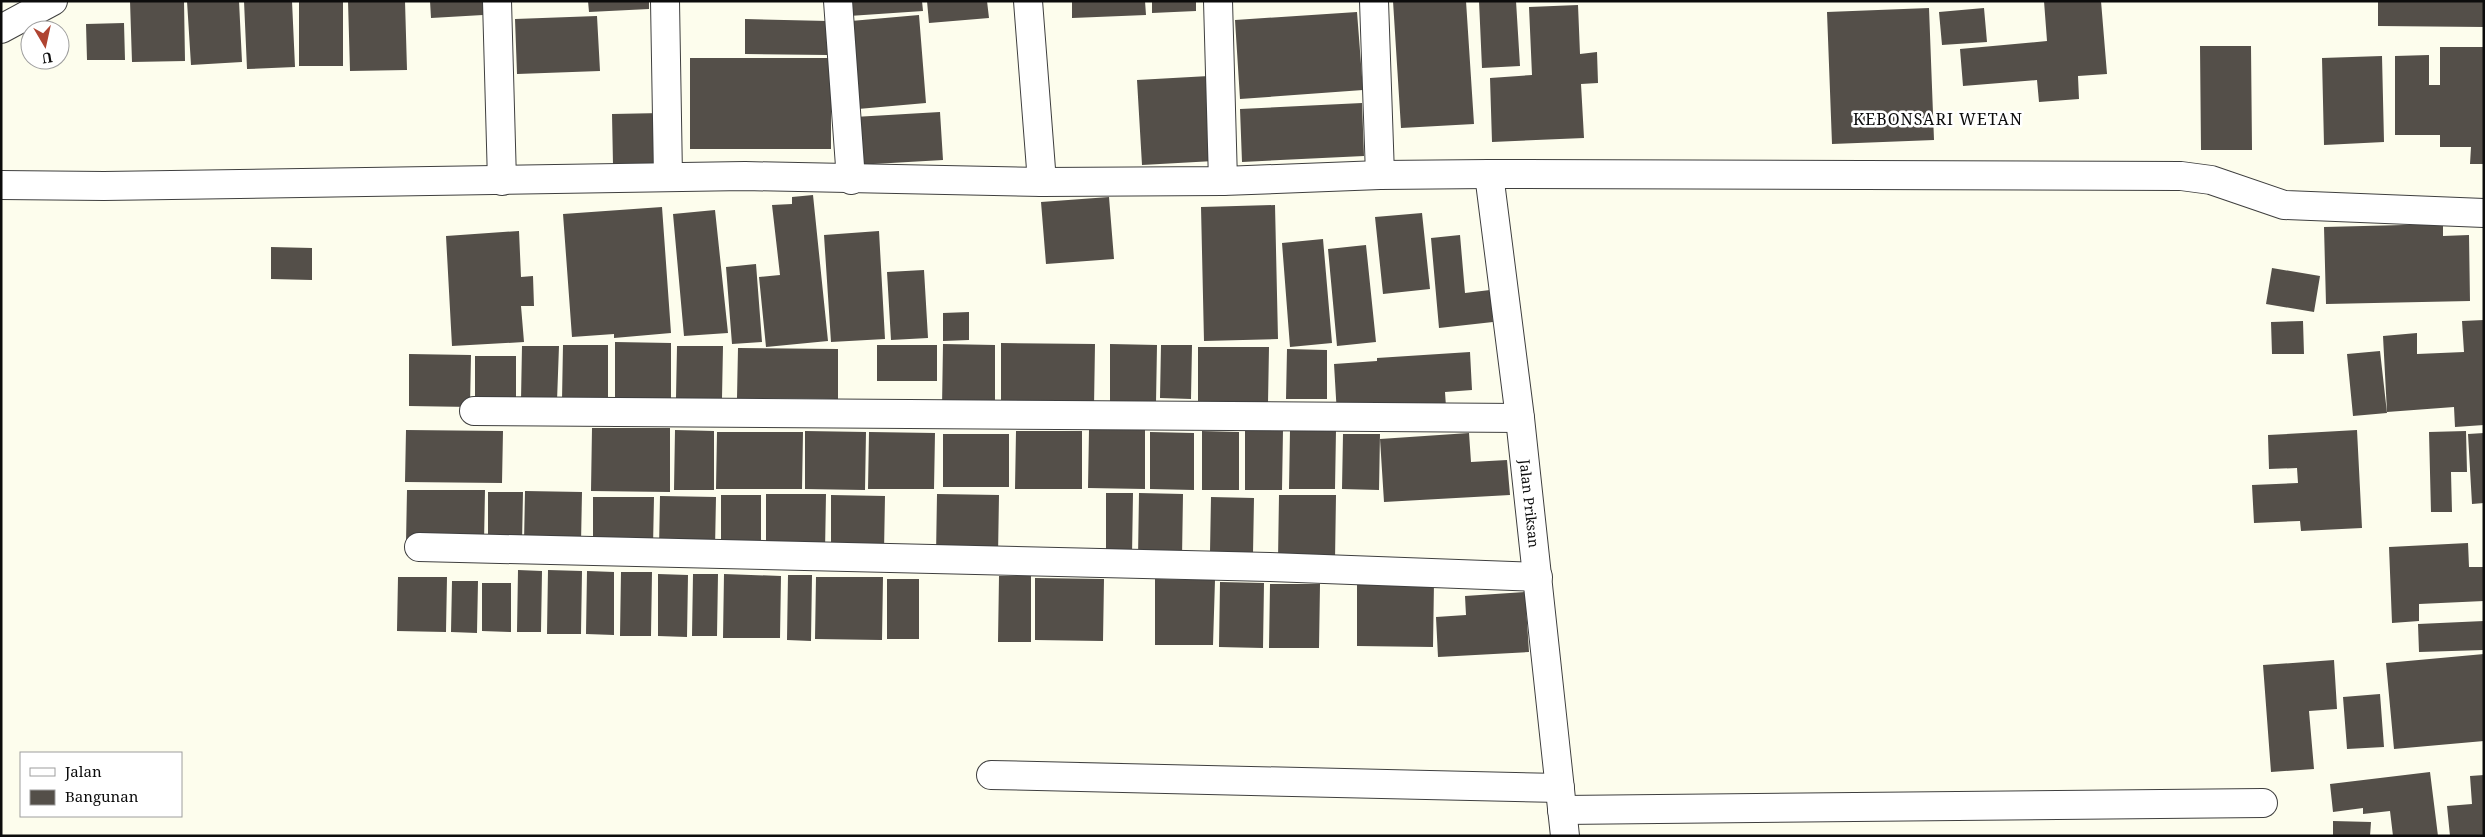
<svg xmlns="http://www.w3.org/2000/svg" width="2485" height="837" viewBox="0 0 2485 837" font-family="'Noto Serif',serif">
<rect width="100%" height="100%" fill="#fdfded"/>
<path fill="#544f49" d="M130,1H184L185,61L132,62Z
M187,1H239L242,62L191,65Z
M244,1H292L295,67L247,69Z
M299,1H343V66H299Z
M348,1H405L407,70L350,71Z
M430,1H483V15L431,18Z
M588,1H649V9L589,12Z
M848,1H922L923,11L849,16Z
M927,1H987L989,18L929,23Z
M1072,1H1145L1146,15L1072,18Z
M1152,1H1196V11L1152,13Z
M1393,1H1466L1474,124L1401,128Z
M1479,1H1516L1520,66L1482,68Z
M2044,1H2101L2107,74L2078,76L2079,99L2039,102L2037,80L1963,86L1960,49L2047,41Z
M2378,1H2484V27L2378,26Z
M1578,5L1580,54L1597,52L1598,83L1581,84L1584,138L1492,142L1490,78L1532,75L1529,7Z
M1929,8L1934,140L1832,144L1827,12Z
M1984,8L1987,42L1942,45L1939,12Z
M1357,12L1363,90L1240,99L1235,20Z
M919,15L926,103L858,109L851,21Z
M597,16L600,71L517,74L515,19Z
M745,19L828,21V55L745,54Z
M124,23L125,60H87L86,24Z
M2200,46H2251L2252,150H2201Z
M2440,47H2484V164H2470L2471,147H2440V135H2395V56L2429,55V85H2440Z
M2382,56L2384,142L2324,145L2322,58Z
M690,58H831V149H690Z
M1209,76L1214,161L1142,165L1137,80Z
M1362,103L1364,156L1242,162L1240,109Z
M940,112L943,160L856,165L854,117Z
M662,113L663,164L613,165L612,114Z
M813,195L828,341L766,347L759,277L780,275L772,205L792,204V197Z
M1109,197L1114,259L1046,264L1041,202Z
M1275,205L1278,339L1204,341L1201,207Z
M662,207L671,333L614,338V334L572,337L563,214Z
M715,210L728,333L684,336L673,214Z
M1422,213L1430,289L1383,294L1375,217Z
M2443,224V236L2469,235L2470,301L2326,304L2324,227Z
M519,231L521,277L533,276L534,306H521L524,342L452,346L446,236Z
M879,231L885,339L831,342L824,235Z
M1460,235L1465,293L1490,290L1493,322L1439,328L1431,238Z
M1323,239L1332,343L1290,347L1282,243Z
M1366,245L1376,342L1337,346L1328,249Z
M271,247L312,248V280L271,279Z
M756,264L762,342L732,344L726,267Z
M2272,268L2320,276L2314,312L2266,304Z
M924,270L928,338L891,340L887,272Z
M969,312V340L943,341V313Z
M2484,320V425L2455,427L2454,407L2387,412L2383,336L2417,333V354L2464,352L2462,321Z
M2303,321L2304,354H2272L2271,322Z
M615,342L671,343V405L615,404Z
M1001,343L1095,344L1094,407L1001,406Z
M943,344L995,345V407H942Z
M1110,344L1157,345L1156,403H1110Z
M563,345H608V401L562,400Z
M877,345H937V381H877Z
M1161,345H1192L1191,399L1160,398Z
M522,346H559L557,401L521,400Z
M677,346H723L722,398H676Z
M1198,347H1269L1268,403L1198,402Z
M738,348L838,349V399L737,398Z
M1287,349L1327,350V399H1286Z
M2380,351L2387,413L2353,416L2347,354Z
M1470,352L1472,390L1445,392L1446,407L1337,415L1334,364L1377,361V358Z
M409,354L471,355L470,407L409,406Z
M475,356H516V402H475Z
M592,428H670V492L591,491Z
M406,430L503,431L502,483L405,482Z
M675,430L714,431V490H674Z
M1089,430H1145V489L1088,488Z
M1245,430H1283L1282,490H1245Z
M1290,430H1336L1335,489H1289Z
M2357,430L2362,528L2301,531L2300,521L2254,523L2252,485L2298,483L2297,468L2269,469L2268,435Z
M805,431L866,432L865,490L805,489Z
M1016,431H1082V489H1015Z
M1202,431L1239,432V490H1202Z
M2466,431L2467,472H2451L2452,512H2431L2429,432Z
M717,432H803L802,489H716Z
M869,432L935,433L934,489H868Z
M1150,432L1194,433V490L1150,489Z
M1469,433L1471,462L1507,460L1510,495L1384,502L1380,439Z
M2484,433V503L2472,504L2468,434Z
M943,434H1009V487H943Z
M1343,434H1380L1379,490L1342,489Z
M407,490H485L484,543H406Z
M525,491L582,492L581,544L524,543Z
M488,492H523L522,543H488Z
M1106,493H1133L1132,556H1106Z
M1139,493L1183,494L1182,558H1138Z
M766,494H826L825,552L766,551Z
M937,494L999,495L998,556H936Z
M721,495H761V550H721Z
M831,495L885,496L884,552L831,551Z
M1279,495H1336L1335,561L1278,560Z
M660,496L716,497L715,549H659Z
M593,497H654L653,547L593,546Z
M1211,497L1254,498L1253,554L1210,553Z
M2468,543L2469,567H2484V601L2419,604V621L2392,623L2389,547Z
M518,570L542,571L541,632H517Z
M548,570L582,571L581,634H547Z
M587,571L614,572V635L586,634Z
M621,572H652L651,636H620Z
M658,574L688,575L687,637L658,636Z
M693,574H718L717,636H692Z
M724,574L781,576L780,638H723Z
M788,575H812L811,641L787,640Z
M999,576H1031V642H998Z
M398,577H447L446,632L397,631Z
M816,577H883L882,640L815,639Z
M1035,578L1104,579L1103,641L1035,640Z
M887,579H919V639H887Z
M1155,579L1215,580L1213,645H1155Z
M452,581H478L477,633L451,632Z
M1357,581L1434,582L1433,647L1357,646Z
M1220,582L1264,583L1263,648L1219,647Z
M482,583H511V632L482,631Z
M1270,584H1320L1319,648H1269Z
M1525,592L1529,652L1438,657L1436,617L1466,615L1465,596Z
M2484,621V650L2419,652L2418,624Z
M2484,654V741L2394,749L2386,663Z
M2334,660L2337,709L2309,711L2314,769L2271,772L2263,665Z
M2380,694L2384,747L2347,749L2343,697Z
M2430,772L2438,836H2393L2390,811L2363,814V808L2333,812L2330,784Z
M2484,775V836H2450L2447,806L2472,804L2470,776Z
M2333,821L2371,822L2370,836H2333Z"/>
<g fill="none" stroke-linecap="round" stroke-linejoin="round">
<g stroke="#3f3f3f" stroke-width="30">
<g id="minor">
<path d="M497,1L502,181"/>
<path d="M665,1L668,177"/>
<path d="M838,1L851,180"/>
<path d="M1028,1L1042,182"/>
<path d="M1218,1L1223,181"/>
<path d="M1374,1L1380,175"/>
<path d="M1,29L53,1"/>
<path id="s1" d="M1489,174L1520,418L1565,836"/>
<path d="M1,185L104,186L745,176L1042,182L1223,181L1380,175L1489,174L2181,176L2211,180L2284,205L2484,213"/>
<path d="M474,411L1520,418"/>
<path d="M419,547L1270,567L1538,577"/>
<path d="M991,775L1560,788"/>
<path d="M1562,810L2263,803"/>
</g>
</g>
<use href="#minor" stroke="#fff" stroke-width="28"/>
</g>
<g text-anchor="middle" stroke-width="5" stroke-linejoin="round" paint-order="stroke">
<g font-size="14" fill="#0c0c0c" stroke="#fff">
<text dy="5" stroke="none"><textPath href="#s1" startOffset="332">Jalan Priksan</textPath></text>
</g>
<g font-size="16" letter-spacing="1" fill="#0c0c0c" stroke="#fff">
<text x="1938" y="125">KEBONSARI WETAN</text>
</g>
</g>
<rect width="2485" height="837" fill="none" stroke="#0c0c0c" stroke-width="5"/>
<rect x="20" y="752" width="162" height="65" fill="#ffffff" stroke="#9e9e9e"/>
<rect x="30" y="768" width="25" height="8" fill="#ffffff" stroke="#9e9e9e"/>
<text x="65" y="777" font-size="15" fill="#0c0c0c">Jalan</text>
<rect x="30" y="790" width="25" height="15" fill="#544f49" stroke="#9e9e9e"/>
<text x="65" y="802" font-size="15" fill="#0c0c0c">Bangunan</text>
<g transform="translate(45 45) rotate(171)"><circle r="24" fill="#ffffff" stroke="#9e9e9e"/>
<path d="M0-4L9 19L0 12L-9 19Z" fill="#af4431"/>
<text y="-8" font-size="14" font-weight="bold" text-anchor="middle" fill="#0c0c0c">U</text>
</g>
</svg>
